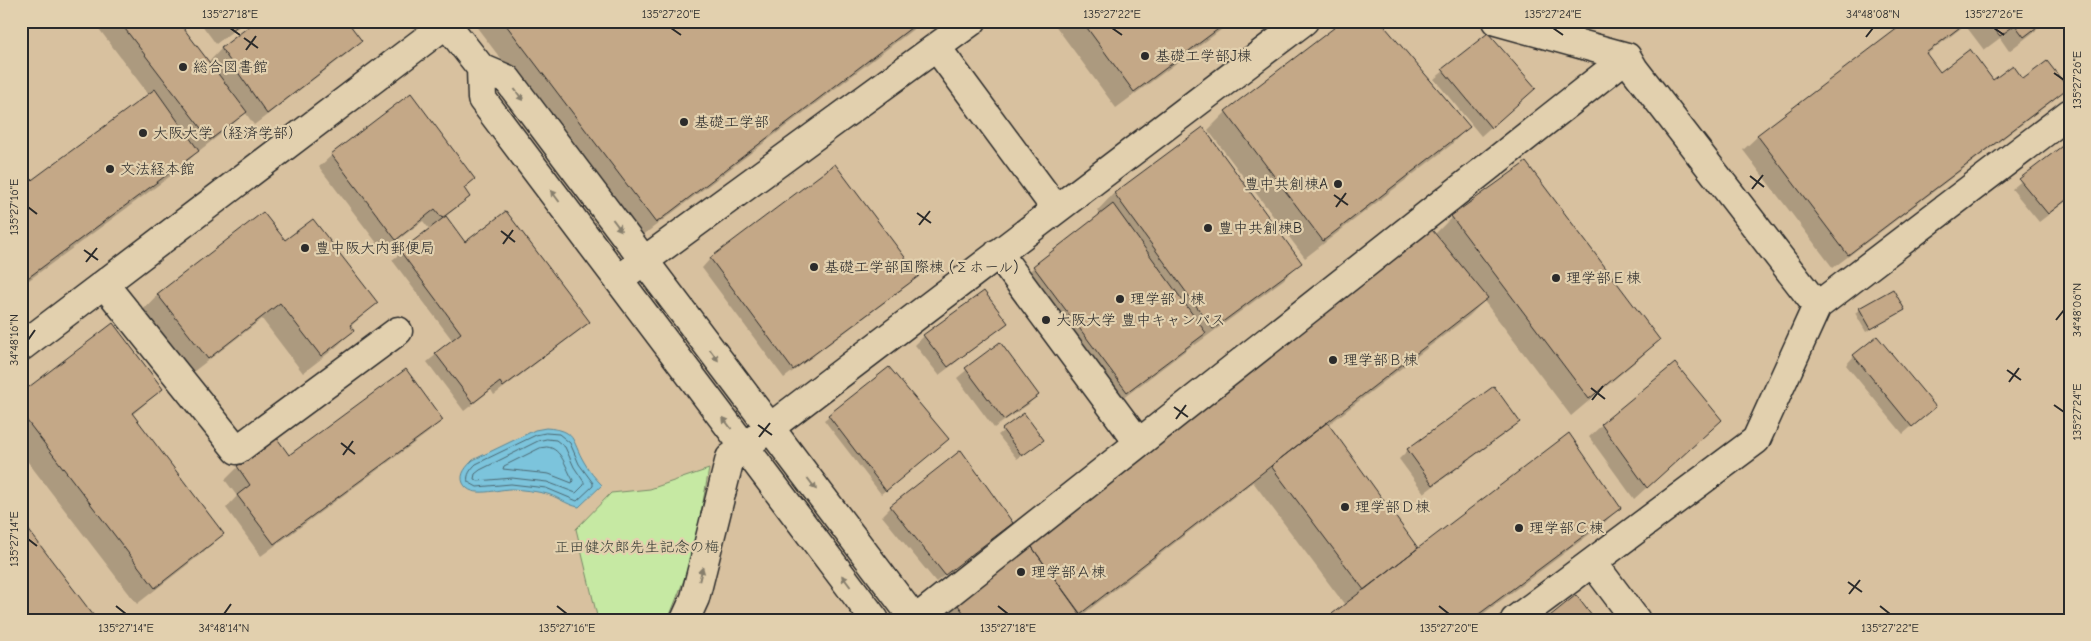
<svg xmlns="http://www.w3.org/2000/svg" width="2091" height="641" viewBox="0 0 2091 641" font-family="'Comic Neue','Klee One',sans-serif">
<rect width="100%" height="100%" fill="#e6d0ac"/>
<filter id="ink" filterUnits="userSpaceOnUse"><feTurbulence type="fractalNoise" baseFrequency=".02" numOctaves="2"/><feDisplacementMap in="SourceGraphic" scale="10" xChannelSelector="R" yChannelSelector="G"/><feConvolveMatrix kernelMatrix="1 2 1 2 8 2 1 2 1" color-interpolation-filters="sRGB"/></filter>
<g filter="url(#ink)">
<path fill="#d8c19f" d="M21,21H2070V620H21Z"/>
<path fill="#c6e9a3" stroke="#788a67" d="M709,469L693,557L668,620H598L576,529L611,493L650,489Z"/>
<path fill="#7cc4dc" stroke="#5c8795" d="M546,428C577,430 571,440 584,462C589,471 595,478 602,485L579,507C566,505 556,495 543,493C534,491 523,490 513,489C499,488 471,500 463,483C459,474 467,466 473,460L535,430Z"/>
<path fill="#0003" d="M93,21H177L208,63L221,49L258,21L360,41L348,53L254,125L245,112L231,126L195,154L180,169L21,286V189L149,95Z
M199,21H246L216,44Z
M472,21H924L638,239Z
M1052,21H1233L1116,108Z
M1345,21L1468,127L1451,145L1305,258L1208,130L1226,112Z
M1909,21H2048L2009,51L2000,38L1984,50L1965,25L1926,55L1940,74L1993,82L2023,81L2066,87L2051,102L1833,268L1743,150L1758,136Z
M1488,35L1535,88L1481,136L1434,79Z
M410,95L474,179L463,190L469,197L445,217L465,243L588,322L580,330L494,395L491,390L464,411L427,362L453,341L392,260L430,230L423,221L383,251L319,167L332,155Z
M1202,129L1300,263L1283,280L1195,345L1194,344L1109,409L1016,284L1034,267L1100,215L1097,211L1114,193Z
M2070,141V198L2039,222L2012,189Z
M835,166L917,276L908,285L784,378L702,268L710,259Z
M1452,217L1658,340L1641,357L1571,416L1484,301L1469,316L1328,425L1418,550L1619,508L1602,525L1475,620H1326L1345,605L1253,482L1081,616L1083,620H939L956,602L1435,234Z
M285,242L376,303L350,327L353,331L335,348L303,373L262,319L189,375L141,312L158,294Z
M984,293L1006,322L997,331L939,375L915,345L924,336Z
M1860,309H1903L1866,332L1855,313Z
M999,343L1037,395L1029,404L994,428L957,378Z
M1854,356L1934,407L1903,434L1846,365Z
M888,369L943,444L881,494L824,420Z
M162,389L132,415L223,534L205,551L137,604L21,453V395Z
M1024,415L1038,444L1017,459L998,435Z
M441,420L429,432L261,556L226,508L237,496L225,480L238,467L276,439L289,457Z
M1518,422L1510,430L1424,493L1399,459L1408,450Z
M1602,425L1708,432L1634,499L1589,437Z
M891,507L1012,522L936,582L882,516Z"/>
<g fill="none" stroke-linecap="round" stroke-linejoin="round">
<path stroke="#4b6872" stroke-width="1" d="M546,433L559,434L570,443L579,464L593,483V486L577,501L546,488L511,484L477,487L468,482C466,475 471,469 476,464L536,435Z
M547,439L556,440L565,447L574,467L584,482V485L576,493L547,482L512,478L478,481L474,479L475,474L480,470L538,441Z
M547,447C562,448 566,469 573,480L572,483L549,474L503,469L504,466L540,448Z"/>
</g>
<path fill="#c4a887" stroke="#2b2b2b" d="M119,21H178L247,112L210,140Z
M225,21H244L232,30Z
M256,21H347L362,41L267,114L221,48Z
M503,21H920L656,223Z
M1082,21H1229L1134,92Z
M1343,21H1380L1470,127L1323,241L1225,111Z
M1907,21H1968L1926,53L1940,72L1970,49L1993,80L2013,65L2023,79L2047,61L2068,88L1848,255L1757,135Z
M1988,21H2045L2024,37L2015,25L2000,36Z
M1488,33L1536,88L1491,128L1442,69Z
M155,89L199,151L21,283V188Z
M411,93L475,179L464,188L470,197L442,218L435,209L396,240L331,154Z
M1203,127L1302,263L1213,329L1114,193Z
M2070,140V197L2048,214L2019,179Z
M1526,162L1660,340L1589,399L1451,216Z
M835,164L919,276L793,370L710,258Z
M1113,204L1206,333L1127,392L1033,266Z
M506,211L590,322L503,387L500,382L473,403L435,353L461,333L400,251L446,216L465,242Z
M263,212L285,240L313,219L378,303L350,325L354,331L321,356L280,303L208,359L157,294Z
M1428,225L1488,298L1080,614L1029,543Z
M1893,289L1905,310L1871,329L1859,308Z
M984,291L1008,323L948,367L923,335Z
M113,323L163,389L132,413L224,534L155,588L21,413V393Z
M1877,336L1936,407L1912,427L1853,355Z
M1000,342L1039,395L1004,420L965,368Z
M1675,363L1722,420L1647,488L1601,424Z
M889,367L949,439L886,491L828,415Z
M406,369L443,420L274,544L237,495L250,485L237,466L276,437L289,455Z
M1494,386L1520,422L1433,485L1407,449Z
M1024,413L1044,440L1022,456L1002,429Z
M1327,422L1418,548L1364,590L1271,466Z
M1569,433L1621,508L1471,620H1324Z
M961,450L1013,523L945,575L890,506Z
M21,520L97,620H21Z
M1029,543L1085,620H969L955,601Z
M1576,595L1595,620H1545Z"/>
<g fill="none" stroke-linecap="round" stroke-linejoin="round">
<g stroke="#2b2b2b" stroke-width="31">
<path id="minor" d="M444,21L481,68L507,79L915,620
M1496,21L1627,57L1634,69L1817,306
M937,48L1056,209
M481,68L482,99L875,620
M998,253L1138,442
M630,271L972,21
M104,284L237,450L398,331
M21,347L446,24
M1593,563L1636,620
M685,620L695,598L730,458L1304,21
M915,620L1627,57
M1515,620L1756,440L1817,306L2070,113"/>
</g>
<use href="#minor" stroke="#e2d0ae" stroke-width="28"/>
</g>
<defs><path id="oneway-solid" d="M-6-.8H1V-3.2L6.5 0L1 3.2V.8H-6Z" transform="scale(1.25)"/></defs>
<g fill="#867e6c">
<use href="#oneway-solid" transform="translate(519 95) rotate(53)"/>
<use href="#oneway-solid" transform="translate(555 196) rotate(-127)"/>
<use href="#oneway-solid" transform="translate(617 225) rotate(53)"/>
<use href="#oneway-solid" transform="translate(714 355) rotate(53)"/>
<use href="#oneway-solid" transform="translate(727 423) rotate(-127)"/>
<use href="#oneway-solid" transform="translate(812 484) rotate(53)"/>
<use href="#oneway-solid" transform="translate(701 574) rotate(-76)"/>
<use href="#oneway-solid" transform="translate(846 581) rotate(-127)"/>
</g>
</g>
<path fill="none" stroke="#2b2b2b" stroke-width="2" d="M230,28L240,35M671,28L681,35M1112,28L1122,35M1553,28L1563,35M1994,28L2004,35M1866,37L1873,28M244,38L258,48M246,50L256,36M2054,73L2064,80M1750,176L1764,187M1752,189L1763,175M1334,195L1348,205M28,207L37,214M1336,207L1346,193M917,213L931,223M919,225L930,211M501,231L515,242M503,244L513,230M84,250L98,260M86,262L97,248M2056,320L2064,310M28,340L35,330M2007,370L2021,380M2009,382L2019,368M1591,388L1605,399M1592,400L1603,386M2054,405L2064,412M1174,407L1188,417M1176,419L1186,405M758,425L772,435M759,437L770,423M341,443L355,454M343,455L353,441M28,539L37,546M1848,582L1862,592M1849,594L1860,580M116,606L126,614M557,606L567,614M998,606L1008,614M1439,606L1449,614M1880,606L1890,614M224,614L231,604"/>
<g fill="#2b2b2b" stroke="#e2d0ae" stroke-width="2">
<circle cx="1145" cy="56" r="5"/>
<circle cx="183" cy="67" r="5"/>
<circle cx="684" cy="122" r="5"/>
<circle cx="143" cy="133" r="5"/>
<circle cx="110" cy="169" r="5"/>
<circle cx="1338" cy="184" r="5"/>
<circle cx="1208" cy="228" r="5"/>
<circle cx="305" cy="248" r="5"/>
<circle cx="814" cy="267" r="5"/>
<circle cx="1556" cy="278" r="5"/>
<circle cx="1120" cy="299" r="5"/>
<circle cx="1046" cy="320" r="5"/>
<circle cx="1333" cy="360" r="5"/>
<circle cx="1345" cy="507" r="5"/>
<circle cx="1519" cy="528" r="5"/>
<circle cx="1021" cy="572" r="5"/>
</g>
<g text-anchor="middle" stroke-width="4.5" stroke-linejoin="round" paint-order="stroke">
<g font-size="15" fill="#2b2b2b" stroke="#e2d0ae" text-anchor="start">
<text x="1155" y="61">基礎工学部J棟</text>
<text x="193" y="72">総合図書館</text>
<text x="694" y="127">基礎工学部</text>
<text x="153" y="138">大阪大学（経済学部）</text>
<text x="120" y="174">文法経本館</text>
<text x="1328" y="189" text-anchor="end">豊中共創棟A</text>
<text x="1218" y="233">豊中共創棟B</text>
<text x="315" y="253">豊中阪大内郵便局</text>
<text x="824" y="272">基礎工学部国際棟 (Σホール)</text>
<text x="1566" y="283">理学部Ｅ棟</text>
<text x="1130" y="304">理学部Ｊ棟</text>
<text x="1056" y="325">大阪大学 豊中キャンパス</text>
<text x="1343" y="365">理学部Ｂ棟</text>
<text x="1355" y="512">理学部Ｄ棟</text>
<text x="1529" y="533">理学部Ｃ棟</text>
<text x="1031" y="577">理学部Ａ棟</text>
</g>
<g font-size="15" fill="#3a3e37" stroke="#e2d0ae">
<text x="637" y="552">正田健次郎先生記念の梅</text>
</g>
</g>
<rect width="2091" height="641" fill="none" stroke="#e2d0ae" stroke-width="55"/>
<rect x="28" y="28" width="2036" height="586" fill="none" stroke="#2b2b2b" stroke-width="2"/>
<g font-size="12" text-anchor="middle" fill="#2b2b2b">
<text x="230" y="18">135°27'18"E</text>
<text x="671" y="18">135°27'20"E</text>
<text x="1112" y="18">135°27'22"E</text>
<text x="1553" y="18">135°27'24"E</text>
<text x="1873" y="18">34°48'08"N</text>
<text x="1994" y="18">135°27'26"E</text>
<text transform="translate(2077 80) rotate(-90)" y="4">135°27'26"E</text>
<text transform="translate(14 207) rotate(-90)" y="4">135°27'16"E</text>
<text transform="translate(2077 310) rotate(-90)" y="4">34°48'06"N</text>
<text transform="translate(14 340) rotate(-90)" y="4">34°48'16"N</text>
<text transform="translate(2077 412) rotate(-90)" y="4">135°27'24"E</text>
<text transform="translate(14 539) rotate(-90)" y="4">135°27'14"E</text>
<text x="126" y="632">135°27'14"E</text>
<text x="224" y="632">34°48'14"N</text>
<text x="567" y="632">135°27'16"E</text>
<text x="1008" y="632">135°27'18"E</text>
<text x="1449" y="632">135°27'20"E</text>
<text x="1890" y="632">135°27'22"E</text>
</g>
</svg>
